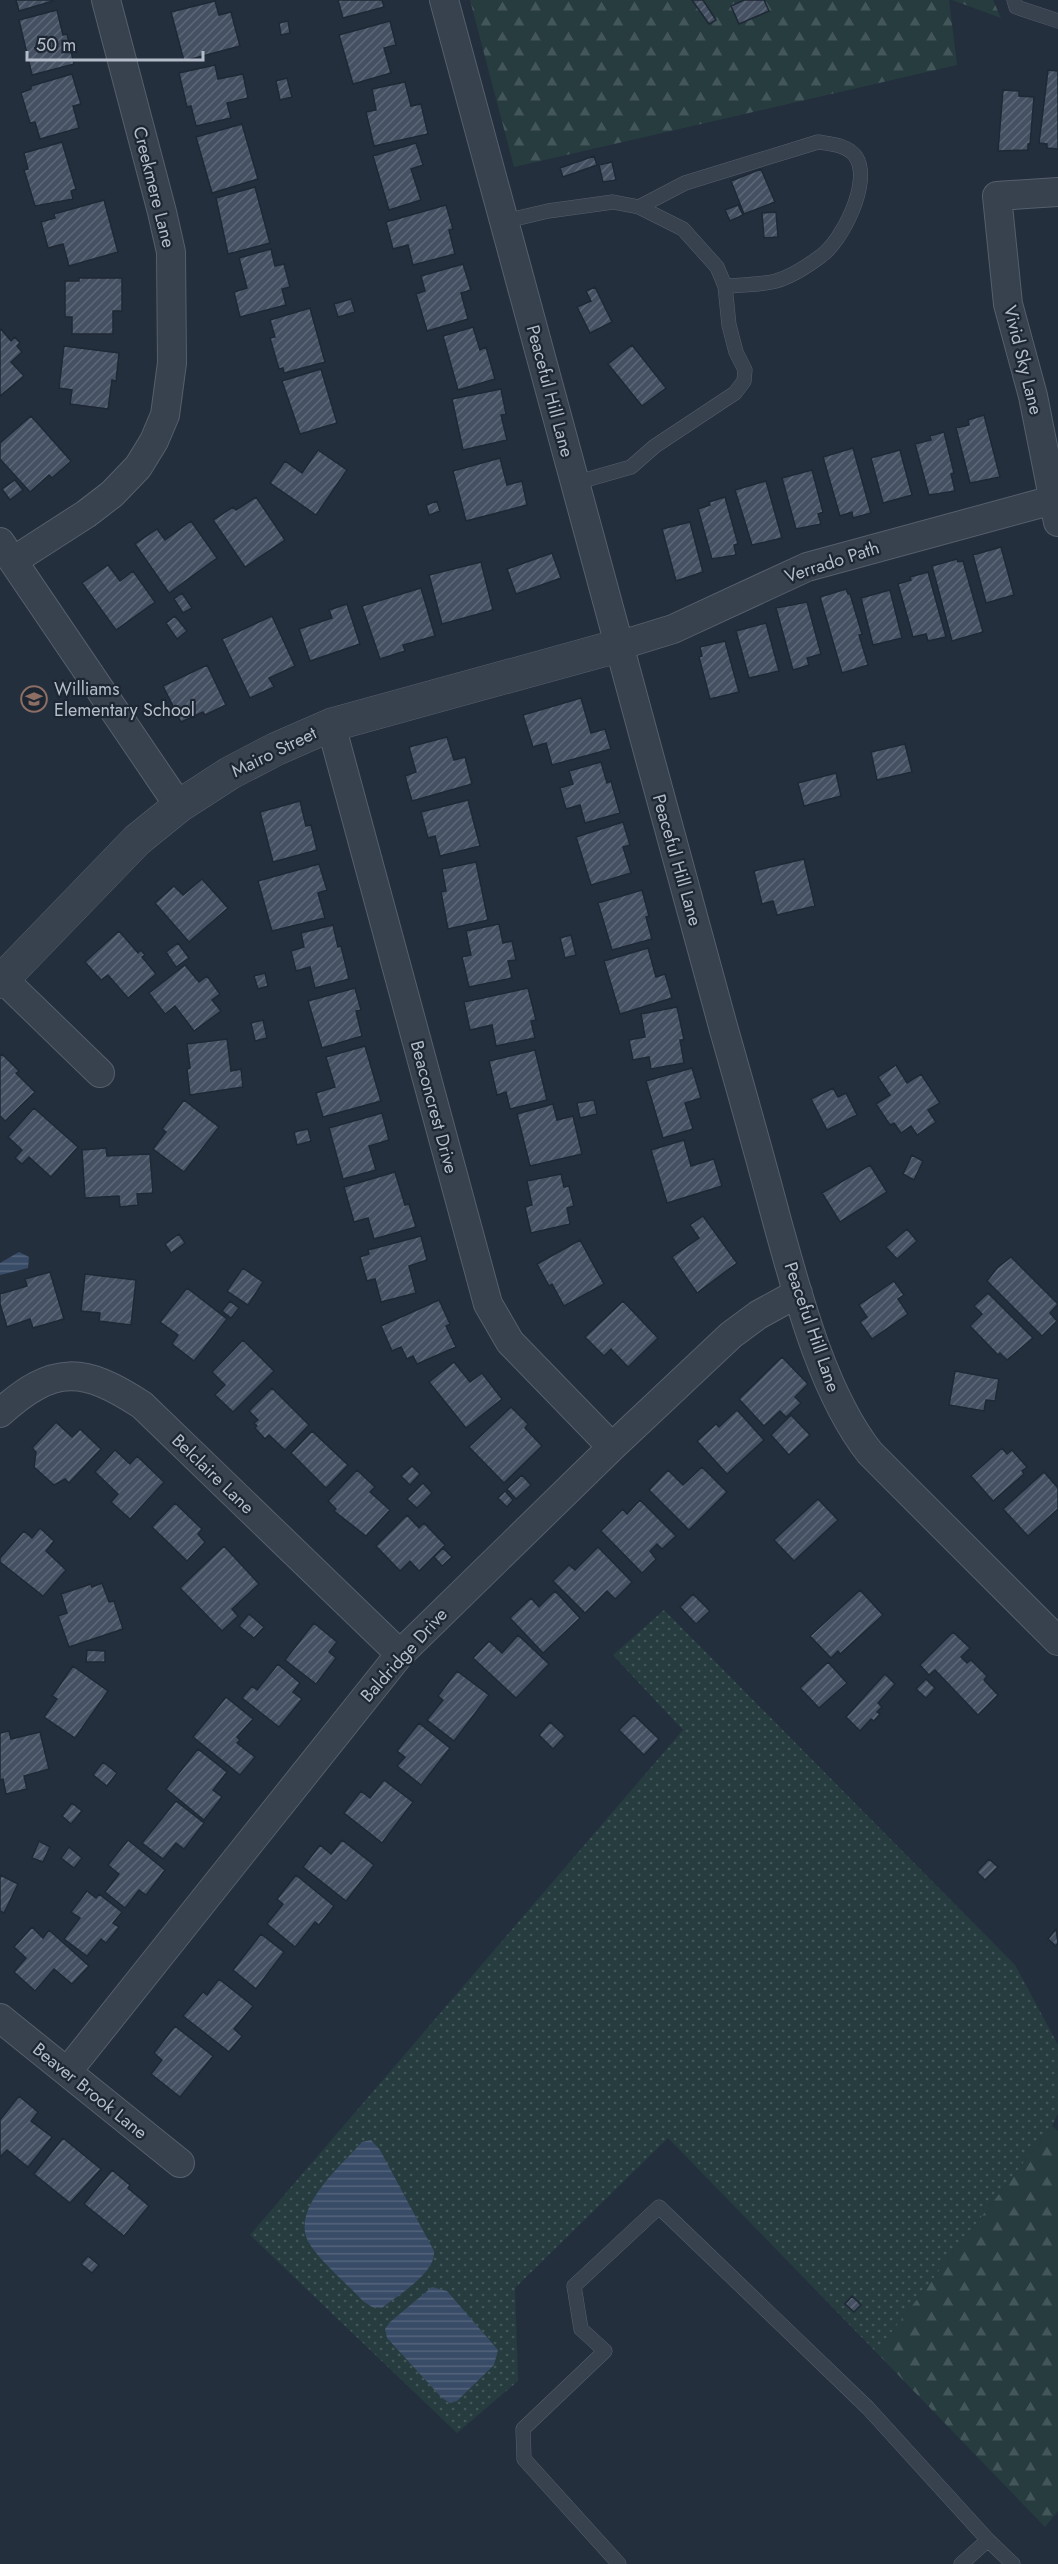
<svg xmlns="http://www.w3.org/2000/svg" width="1058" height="2564" viewBox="0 0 1058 2564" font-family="Jost,sans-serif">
<defs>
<pattern id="grass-dots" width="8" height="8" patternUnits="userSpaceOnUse" patternTransform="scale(1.5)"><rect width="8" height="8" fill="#263c3f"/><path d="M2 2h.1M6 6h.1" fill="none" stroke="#435659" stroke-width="1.8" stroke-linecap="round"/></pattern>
<pattern id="forest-firs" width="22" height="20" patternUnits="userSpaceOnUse" patternTransform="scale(1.5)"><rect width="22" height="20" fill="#263c3f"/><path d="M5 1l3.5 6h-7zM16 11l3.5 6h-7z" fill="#435659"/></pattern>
<pattern id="water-rules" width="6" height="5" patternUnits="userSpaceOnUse" patternTransform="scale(1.5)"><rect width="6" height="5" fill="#394c67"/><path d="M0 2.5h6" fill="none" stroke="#53647b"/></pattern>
<pattern id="building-hatch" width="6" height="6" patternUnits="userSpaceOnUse" patternTransform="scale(1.5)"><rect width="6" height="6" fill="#455162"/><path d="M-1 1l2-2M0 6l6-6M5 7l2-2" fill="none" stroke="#5d6877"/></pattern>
</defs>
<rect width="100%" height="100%" fill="#242f3e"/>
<path fill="url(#grass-dots)" d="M664,1610L1015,1965L1058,2045V2113L1052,2126L876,2352L668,2138L515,2288L518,2381L457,2433L250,2235L683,1730L613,1655Z"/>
<path fill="url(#forest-firs)" d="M470,0H949L957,65L514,167Z
M952,0H993L1001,18Z
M1052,2126L1058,2131V2511L1045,2527L876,2352Z"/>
<path fill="url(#water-rules)" d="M19,1252L29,1257L28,1268L0,1275V1263Z
M371,2140L380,2150L434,2251C436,2273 398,2295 382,2308L372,2307L363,2301C349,2286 318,2259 309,2243C289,2209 342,2165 362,2142Z
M432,2287L447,2291L498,2350L494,2365L457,2401L450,2403L442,2398L387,2338L385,2329L390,2322Z"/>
<path fill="url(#building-hatch)" stroke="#1f2835" stroke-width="1.5" d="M16,0H52L53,1L19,11Z
M338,0H382L384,7L343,18Z
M692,0H703L716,20L709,24Z
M744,0H764L769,11L739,24L731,6Z
M215,1L219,15L231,12L240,46L184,61L171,12Z
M57,10L63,35L67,34L74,64L32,75L19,20Z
M288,21L290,33L281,35L279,23Z
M390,21L396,45L384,48L391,73L353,84L339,35Z
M215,65L218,79L243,74L248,98L227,103L231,118L196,126L191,106L187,107L179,73Z
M1048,70L1058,71V149L1047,148V144L1039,143Z
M72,74L81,104L73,106L79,128L40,139L35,122L30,123L21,93L31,89V86Z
M287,78L292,97L280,100L276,81Z
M405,82L411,106L421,104L428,134L374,146L366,112L376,110L372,89Z
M1003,90L1019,91V96L1034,97L1030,144H1028V150L998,151Z
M242,124L258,179L212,193L196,137Z
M62,142L76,189L71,191L73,199L35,206L24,170L28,169L24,153Z
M416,143L423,165L411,169L421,200L389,210L373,156Z
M594,156L597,165L563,177L560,168Z
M612,162L616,180L603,182L599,165Z
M761,169L775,202L744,214L731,181Z
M255,187L270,243L228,254L216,198Z
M104,200L118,252L69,266L63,244L48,248L41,222L55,218L54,214Z
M446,205L453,229L449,230L455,254L413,265L408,245L393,249L386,222Z
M738,205L743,215L730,221L725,210Z
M776,212L778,237L764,238L762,213Z
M271,249L275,266L284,264L290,287L282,289L286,305L240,317L234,292L247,288L239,258Z
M463,264L471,290L461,293L468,319L427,331L416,294L425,291L421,276Z
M79,278H122V311H113V334H72V317H65V281H79Z
M595,287L612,322L590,333L577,307L591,301L586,291Z
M351,299L355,312L338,317L334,304Z
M310,308L325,362L284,373L283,368L279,369L270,338L275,337L270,320Z
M473,327L480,350L486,347L495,379L458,390L443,336Z
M0,328L11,341L15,337L20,343L17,346L22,352L11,362L24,376L0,396Z
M632,345L666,388L642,406L608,364Z
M64,346L119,353L116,381L112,380L108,409L70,404L72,390L59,388Z
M321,369L337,423L300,434L282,381Z
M501,389L506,414L501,415L507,440L463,450L452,399Z
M984,415L1000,477L970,483L956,428L969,425L968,420Z
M31,416L71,461L52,478L49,475L30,492L0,459V443Z
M944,432L954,473L951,474L955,491L929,495L915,444L931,440L930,436Z
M853,448L871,513L853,518L852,512L840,516L823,457Z
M318,450L347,470L316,515L270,483L285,461L302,473Z
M900,450L912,495L883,503L871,458Z
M500,458L507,485L522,481L527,505L466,521L453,471Z
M812,470L823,512L818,514L821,524L796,529L782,478Z
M15,480L23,490L10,500L2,489Z
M766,481L782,538L752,545L735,490Z
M256,497L285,540L245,567L213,520L233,507L236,510Z
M725,497L738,544L734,545L736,555L712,559L698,509L710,505L709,502Z
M437,501L440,511L429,515L426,505Z
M191,521L217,558L169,593L135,544L157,529L165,540Z
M690,522L703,572L676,581L662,529Z
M1001,547L1014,595L986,603L973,555Z
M552,553L561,578L516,594L507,569Z
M957,559L958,562L963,561L983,632L952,641L932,566Z
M481,562L493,610L442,624L429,575Z
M108,565L120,581L133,571L155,602L116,630L82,583Z
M928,572L946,637L928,641L926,634L913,637L898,584L911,580L910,577Z
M421,588L435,636L403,645L405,651L380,659L362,606Z
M846,589L848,594H850L862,634L859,635L868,665L842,673L820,597Z
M890,590L902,638L873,645L861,598Z
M182,593L192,608L183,613L174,599Z
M807,602L821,654L807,658L809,665L793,670L776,608Z
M347,604L360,644L310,661L299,629L332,618L329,610Z
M175,616L187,631L177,639L166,623Z
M272,616L295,666L269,678L274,687L250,698L222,639Z
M766,623L779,671L749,678L736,631Z
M725,641L739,692L710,699L699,657L702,656L700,647Z
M207,665L226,705L205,715L203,712L181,722L163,686Z
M581,698L591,733L605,729L611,749L552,765L546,743L533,747L523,715Z
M447,737L454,760L465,757L472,784L412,801L405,776L416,772L409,747Z
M905,744L912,772L877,780L871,752Z
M601,762L607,783L611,781L620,813L585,823L580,805L566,809L560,788L573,784L569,771Z
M836,773L841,796L804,806L798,783Z
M468,800L480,846L440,856L435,836L428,838L421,812Z
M300,801L306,826L311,825L317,850L273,862L260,812Z
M623,822L630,845L623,847L631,873L591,885L576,837Z
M804,859L815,906L777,915L773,901L762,904L754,871Z
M476,862L488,920L448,929L441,892L446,891L442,869Z
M319,864L327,890L318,893L325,918L272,931L258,881Z
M202,879L228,908L189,942L155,903L174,886L183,895Z
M642,890L649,916L646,917L652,939L612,950L598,903Z
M499,924L503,943L512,941L516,960L508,961L512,978L469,987L462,957L471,955L466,931Z
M333,925L338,947L341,946L349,979L315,988L310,967L296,971L291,951L304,947L301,933Z
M119,931L138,953L141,950L145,955L142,957L156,974L128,998L108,975L101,980L85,962Z
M571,935L576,955L565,958L560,938Z
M178,943L189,958L176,967L166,952Z
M648,948L656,977L665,974L672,998L620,1014L604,961Z
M185,965L199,982L207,976L220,994L212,1000L221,1011L194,1031L175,1006L165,1014L149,993Z
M265,973L268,986L258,989L254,976Z
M355,988L361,1010L356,1011L362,1036L322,1048L308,1001Z
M528,988L536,1020L531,1021L535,1038L496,1046L492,1025L470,1030L464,1002Z
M677,1007L684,1040H680L684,1063L651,1069L649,1057L633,1060L629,1040L645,1037L641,1014Z
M263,1020L267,1038L255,1041L251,1023Z
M227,1039L231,1071L241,1069L243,1087L190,1095L187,1069L190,1068L187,1044Z
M365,1046L381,1101L323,1117L316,1093L335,1087L326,1057Z
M535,1050L547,1100L510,1109L506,1092L497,1095L489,1061Z
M2,1054L19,1071L16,1073L35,1092L5,1121L0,1116V1056Z
M896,1065L907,1083L921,1074L940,1103L928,1110L936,1122L917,1135L911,1126L901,1133L894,1123L890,1125L876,1104L890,1095L878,1077Z
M692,1068L701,1098L685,1103L693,1129L663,1138L646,1081Z
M833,1088L838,1097L846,1093L857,1115L827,1130L811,1099Z
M184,1100L219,1127L184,1172L153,1149L166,1132L162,1129Z
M594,1100L597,1114L580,1118L577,1103Z
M553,1104L557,1120L573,1116L582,1154L530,1166L517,1114Z
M34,1108L78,1147L51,1177L29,1157L22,1164L15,1158L22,1150L8,1137Z
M382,1113L389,1140L369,1146L376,1170L343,1179L329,1128Z
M308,1129L311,1141L297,1145L294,1132Z
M684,1140L691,1166L714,1159L722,1186L667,1203L651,1150Z
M106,1148L107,1156L150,1154L153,1193L137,1194L138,1205L120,1207L119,1196L85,1198L82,1150Z
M912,1155L923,1161L914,1180L903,1174Z
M870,1165L887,1192L840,1222L822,1193Z
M395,1172L405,1205L409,1204L416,1227L374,1239L368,1218L354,1222L344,1187Z
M561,1174L564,1187L569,1186L574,1206L567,1208L570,1224L531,1233L525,1207L532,1205L527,1181Z
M703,1216L737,1263L697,1293L672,1257L699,1238L690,1225Z
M907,1229L917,1241L897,1259L886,1247Z
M179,1234L185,1243L171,1253L165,1244Z
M421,1236L427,1260L409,1266L416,1293L381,1302L375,1279L367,1281L360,1257L369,1254L368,1250Z
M580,1240L604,1284L564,1306L552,1284L549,1286L537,1264Z
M1011,1257L1058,1304L1050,1313L1057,1321L1042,1336L987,1281L997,1268Z
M243,1268L263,1282L248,1305L227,1291Z
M50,1272L64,1319L33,1328L30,1319L7,1327L0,1304V1294L27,1286L25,1279Z
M85,1274L136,1280L131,1325L99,1321L100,1313L81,1311Z
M894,1281L904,1295L898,1299L908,1314L872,1339L860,1322L867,1317L859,1305Z
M187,1288L227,1319L194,1361L172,1344L178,1335L160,1322Z
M988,1293L1033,1338L1007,1360L1000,1353L998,1355L970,1326L982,1314L974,1306Z
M439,1300L450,1324L446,1326L456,1347L417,1364L413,1356L407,1359L401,1347L392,1351L381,1326Z
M230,1301L239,1308L231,1318L222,1311Z
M623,1301L658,1338L628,1367L611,1349L604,1356L585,1337Z
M243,1340L274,1371L233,1412L215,1395L225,1385L212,1372Z
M782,1357L808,1384L795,1397L801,1403L786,1417L780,1411L764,1426L739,1399Z
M454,1362L470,1382L482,1373L502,1399L466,1428L429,1382Z
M955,1371L999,1379L995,1401L986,1400L984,1411L949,1405Z
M272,1388L309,1425L285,1450L269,1435L265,1439L255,1428L257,1426L254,1423L258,1420L249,1411Z
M511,1407L528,1424L525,1428L542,1446L504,1483L469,1447Z
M737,1410L764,1440L727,1474L697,1441L716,1424L719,1427Z
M791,1415L810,1435L789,1455L771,1435Z
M56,1422L72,1437L80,1429L101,1449L69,1483L65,1479L54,1485L34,1467L36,1452L32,1448Z
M312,1431L348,1465L326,1488L291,1453Z
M1002,1448L1007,1454L1012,1450L1027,1467L1022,1471L1024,1474L993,1501L971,1476Z
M115,1450L130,1464L137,1456L164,1482L130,1519L111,1502L118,1494L95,1472Z
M412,1466L420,1474L410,1485L401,1476Z
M702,1467L727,1492L689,1530L649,1490L668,1470L683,1485Z
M357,1470L375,1487L370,1492L390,1510L366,1536L334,1511L336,1509L328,1501Z
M1044,1472L1058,1488V1509L1028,1536L1003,1509Z
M522,1475L531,1485L516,1499L507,1489Z
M423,1483L432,1493L417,1508L407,1499Z
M505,1491L513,1500L507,1507L498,1498Z
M818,1499L838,1520L794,1561L774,1540Z
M640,1500L676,1536L662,1549L657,1544L650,1551L656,1559L642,1573L601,1531L623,1509L627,1514Z
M175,1503L202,1529L198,1534L205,1542L187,1561L152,1527Z
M407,1515L419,1528L424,1523L445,1545L419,1571L410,1561L400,1571L376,1546Z
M40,1528L54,1541L46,1551L66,1570L43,1596L0,1562V1558L24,1531L32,1538Z
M224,1546L259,1584L232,1609L238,1616L222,1631L180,1588Z
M598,1547L632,1582L615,1599L607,1591L585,1613L553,1581L569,1565L575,1570Z
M443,1548L452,1557L442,1566L434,1557Z
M102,1583L109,1602L114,1601L123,1629L69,1647L58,1616L67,1613L61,1594L91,1584L92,1587Z
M860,1590L883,1615L840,1654L838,1651L831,1658L810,1636Z
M555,1591L580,1618L543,1653L510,1618L531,1598L539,1607Z
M693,1594L710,1611L696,1624L680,1607Z
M249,1614L264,1627L254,1638L239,1626Z
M314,1623L337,1642L329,1652L336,1658L316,1684L285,1660Z
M953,1632L970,1648L961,1657L967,1663L971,1660L987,1676L984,1680L998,1695L978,1715L935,1670L929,1675L920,1665Z
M518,1635L549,1664L516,1698L473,1658L489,1641L502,1653Z
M87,1650L105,1651V1662H86Z
M828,1662L847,1683L819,1708L800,1688Z
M278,1664L300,1683L293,1692L302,1699L279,1727L242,1698L252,1686L257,1690Z
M73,1666L108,1691L75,1738L44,1717L57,1699L52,1696Z
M457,1671L489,1695L454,1741L427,1720L443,1700L438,1696Z
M885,1674L895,1684L878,1703L882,1707L877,1712L880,1714L874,1721L871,1719L860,1731L846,1717Z
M926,1679L935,1688L926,1698L916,1689Z
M226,1697L253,1719L237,1737L240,1740L237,1743L255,1757L240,1775L193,1737Z
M634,1715L659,1739L644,1755L619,1730Z
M550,1722L565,1736L553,1749L539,1735Z
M419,1723L450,1748L421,1785L397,1766L405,1757L397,1751Z
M9,1731L11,1739L40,1732L49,1769L24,1776L27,1789L6,1794L3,1779L0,1780V1733Z
M198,1749L227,1772L213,1790L222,1797L204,1820L166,1789Z
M103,1762L117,1773L107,1786L93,1775Z
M384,1780L413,1802L382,1843L344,1813L361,1791L370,1798Z
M176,1801L204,1823L184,1849L176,1843L163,1859L142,1843Z
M72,1803L82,1811L71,1824L62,1816Z
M128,1840L165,1870L146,1895L139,1890L125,1908L105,1892L119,1874L108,1865Z
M342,1840L374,1865L346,1901L303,1867L320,1845L331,1854Z
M39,1841L50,1847L43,1862L32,1858Z
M69,1847L82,1858L74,1868L61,1858Z
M989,1859L998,1867L985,1880L977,1872Z
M0,1875L18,1884L4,1913L0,1911Z
M296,1875L334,1906L319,1925L315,1922L295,1947L267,1924L283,1904L277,1899Z
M87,1891L96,1898L99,1894L122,1912L113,1923L119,1927L106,1943L101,1939L87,1956L64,1939L80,1918L71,1912Z
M32,1927L43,1938L49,1930L89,1966L72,1984L54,1969L35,1991L14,1972L26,1958L14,1947Z
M1056,1929L1058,1943L1056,1946L1048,1939Z
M261,1934L284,1952L256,1989L233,1970Z
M219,1979L253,2006L234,2029L242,2036L229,2052L183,2016L203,1992L207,1995Z
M175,2026L213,2056L180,2097L151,2074L162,2060L154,2053Z
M19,2096L38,2112L31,2121L52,2137L28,2167L7,2150L0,2157V2120Z
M63,2138L101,2169L70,2203L34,2174Z
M112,2170L130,2185L128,2188L149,2206L124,2236L84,2204Z
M88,2256L99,2265L92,2273L81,2264Z
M852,2296L861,2305L854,2312L845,2304Z"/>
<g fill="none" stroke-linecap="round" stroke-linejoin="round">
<g stroke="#565f6c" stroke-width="15">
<path id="service" d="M1014,0L1016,7L1058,21
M639,207L685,183L818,142C831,144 848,145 856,157C872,182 842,241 821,256C809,265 790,277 776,281C760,285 741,285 725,286
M506,221L548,211L613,202L639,207L683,229L717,267L725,286L729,325L736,352L745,370L744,381L735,393L655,446L631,467L575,483
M619,2564L524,2459L523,2429L605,2351L581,2329L574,2286L659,2207L868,2408L988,2540
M961,2564L988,2540L1013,2564"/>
</g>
<g stroke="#565f6c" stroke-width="30">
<path id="minor" d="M444,0C540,342 629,687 724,1030C742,1093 760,1157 777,1221C797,1293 823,1394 870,1453L1058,1641
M1058,192L997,196L1008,304L1033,396L1058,522
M0,542L179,806
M13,561L86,514L112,494L138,467L154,441L165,415L172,363L171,252L162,212L106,0
M618,646L673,629L807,567L1053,500
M331,725L488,1304L510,1342L612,1447
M3,979L100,1073
M0,1413C54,1364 84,1367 142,1405L400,1654
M0,2018L180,2163
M67,2072L400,1654L612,1447L731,1335L758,1315L798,1293"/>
</g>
<g stroke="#565f6c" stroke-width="34">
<path id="tertiary" d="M0,982L137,840L179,806L230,773L276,749L331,725L618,646"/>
</g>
<use href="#service" stroke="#38414e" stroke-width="14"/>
<use href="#minor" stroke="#38414e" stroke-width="28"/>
<use href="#tertiary" stroke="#38414e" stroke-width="33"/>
</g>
<defs>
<g id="school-ring" transform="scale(1.35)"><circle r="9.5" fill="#1d2633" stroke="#8d6e63" stroke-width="1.5"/><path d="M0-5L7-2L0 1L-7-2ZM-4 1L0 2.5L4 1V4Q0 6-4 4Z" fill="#8d6e63"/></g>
</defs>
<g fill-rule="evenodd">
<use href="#school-ring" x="34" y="699"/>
</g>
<g text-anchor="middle" stroke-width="4.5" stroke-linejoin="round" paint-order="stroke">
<g font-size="18" fill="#b4bcc9" stroke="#1d2633">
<text transform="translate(154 187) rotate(76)" y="6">Creekmere Lane</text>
<text transform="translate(1023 360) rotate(76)" y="6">Vivid Sky Lane</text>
<text transform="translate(550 391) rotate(75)" y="6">Peaceful Hill Lane</text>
<text transform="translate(832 562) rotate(-18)" y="6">Verrado Path</text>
<text transform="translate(274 752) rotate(-26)" y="6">Mairo Street</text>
<text transform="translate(677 860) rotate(74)" y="6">Peaceful Hill Lane</text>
<text transform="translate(434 1107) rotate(75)" y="6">Beaconcrest Drive</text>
<text transform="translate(812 1327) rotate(71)" y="6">Peaceful Hill Lane</text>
<text transform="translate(213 1474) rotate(44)" y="6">Belclaire Lane</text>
<text transform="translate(404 1655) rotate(-48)" y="6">Baldridge Drive</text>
<text transform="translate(90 2091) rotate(39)" y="6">Beaver Brook Lane</text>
</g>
<g font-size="18" fill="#b4bcc9" stroke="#1d2633" text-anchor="start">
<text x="54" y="695">Williams<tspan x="54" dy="21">Elementary School</tspan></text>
</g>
</g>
<path d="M27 51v9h176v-9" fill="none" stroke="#b4bcc9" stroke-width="3"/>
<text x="36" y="51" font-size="18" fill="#b4bcc9" stroke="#1d2633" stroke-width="4.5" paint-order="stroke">50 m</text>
</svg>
